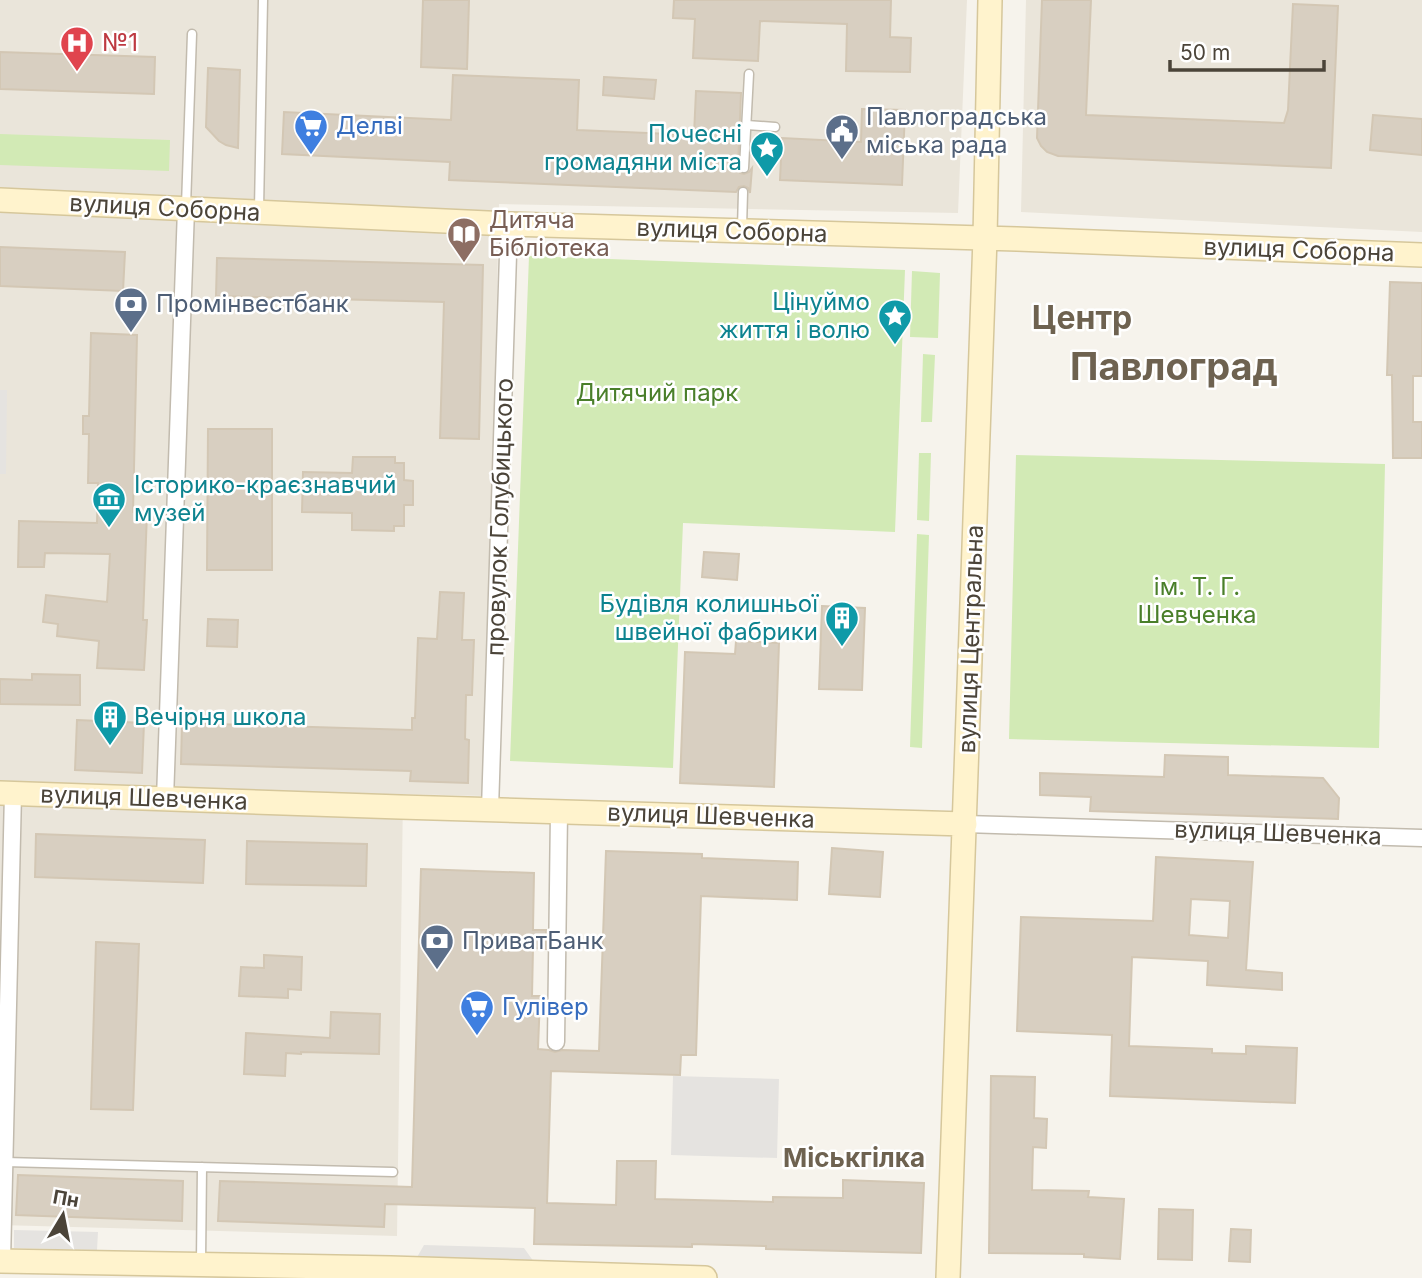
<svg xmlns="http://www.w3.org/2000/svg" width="1422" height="1278" viewBox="0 0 1422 1278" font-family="Inter,sans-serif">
<rect width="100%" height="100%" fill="#f6f3ec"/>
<path fill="#eae5da" d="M0,0H967L958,213L499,204L486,796L403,794L397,1236L0,1225Z
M1026,0H1422V232L1021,212Z"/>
<path fill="#d2eab5" d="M0,134L170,140L169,171L0,165Z
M529,256L905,270L895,532L683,523L673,768L510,761Z
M912,271L940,273L938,338L910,337Z
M923,354L935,355L932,422H921Z
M919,453H931L929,521L917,520Z
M1016,455L1385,464L1379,748L1009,739Z
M917,534L929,535L922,748L910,747Z"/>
<path fill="#e5e3e0" d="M0,390H7L6,474H0Z
M673,1076L779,1079L777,1158L671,1155Z
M14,1230L98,1232L97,1250L14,1248Z
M424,1245L524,1248L534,1262L416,1259Z"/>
<path fill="#d8cfc1" stroke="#d3c7b4" stroke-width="2" fill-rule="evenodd" d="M423,0H469L467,69L421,67Z
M674,0H891L890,37L911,38L910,72L846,71L847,24L760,21L758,61L693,58L695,19L673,18Z
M1042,0H1091L1086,115L1284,123L1288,110L1293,4L1338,6L1331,168L1084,157L1058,156L1047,152L1041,146L1037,138Z
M0,52L155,57L154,94L0,89Z
M208,68L240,70L238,148L226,145L219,141L206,127Z
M453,75L579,80L577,130L694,135L696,91L741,93L738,168L740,173L744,174L749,172L752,168L750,193L748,188L744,186L739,187L736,192L449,180L450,162L282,154L284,112L451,120Z
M604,77L656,80L654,99L603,95Z
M862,109L905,110L902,185L780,180L782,138L861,142Z
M1373,115L1422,119V155L1370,150Z
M0,247L125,252L123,291L0,286Z
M217,258L483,265L479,439L440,438L444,302L216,296Z
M1390,282L1422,283V376H1413V422H1422V458H1393L1392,375H1387Z
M91,333L137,335L133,512H147L143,620H147L144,670L97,668L99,641L57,636L58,624L43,622L46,595L107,602L110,554L45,553L44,567H18L19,521L97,523L98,483H88L89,434H83V416H89Z
M208,429H272V570H207Z
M353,457H395V463H404V480L413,481V505H404V526H394V531L352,530V513L302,512L303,472L352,473Z
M704,552L739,554L737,580L702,577Z
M440,592L464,593L462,640H474L472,695H466L465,739L469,740L468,783L410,781L411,771L181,764L182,723L412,730V718H415L418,638L437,639Z
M822,606L865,608L862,690L819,689Z
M208,619L238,620L237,647L207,646Z
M736,641L779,643L774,787L680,783L685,652L735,654Z
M32,674L80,675V705L0,704V679L32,680Z
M77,720L144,723L142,773L75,770Z
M1165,755L1228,757V775L1323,778L1339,798L1338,819L1090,811L1091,797L1040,795V773L1164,777Z
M36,834L205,840L203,883L35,877Z
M247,841L367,844L366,886L246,884Z
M832,848L883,852L880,897L829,894Z
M606,851L702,854V858L798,862L797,900L701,896L696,1055H681L680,1075L551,1071L547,1203L616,1205L617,1161H656L655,1199L773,1202V1197L843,1198V1180L924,1183L921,1253L766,1249V1246L692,1244V1247L534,1244L535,1208L385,1204L384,1227L218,1221L220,1181L412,1187L421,869L534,873L533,930H546V949L533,948L532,996H540L538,1049L549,1050L555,1052L562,1050L599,1051Z
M1156,857L1253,862L1246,970L1282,973V990L1207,985L1208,961L1132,957L1129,1046L1212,1049V1053L1246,1054V1046L1297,1048L1295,1103L1110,1096L1112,1035L1017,1031L1021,917L1153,921ZM1191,899L1230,901L1228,938L1189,935Z
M96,942L139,944L133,1110L91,1109Z
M264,955L302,957L301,990L288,989V998L239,996L241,967L264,968Z
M331,1012L380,1014L379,1054L301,1052V1054L286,1053L285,1076L244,1074L246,1033L330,1038Z
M991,1076L1035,1077L1034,1118L1047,1119L1046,1148L1033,1147L1032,1190L1089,1191L1088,1197L1124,1199L1120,1259L1084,1257V1254L989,1253Z
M18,1175L183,1181L182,1221L16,1215Z
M1159,1209L1193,1210L1192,1260L1158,1259Z
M1231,1229L1251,1230L1250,1262L1229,1261Z"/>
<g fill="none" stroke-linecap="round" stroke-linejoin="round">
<g stroke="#c2bbae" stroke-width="11">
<path id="lane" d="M747,125L775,127
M744,168L749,74
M186,206L192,34
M259,209L263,0
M742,228L743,192
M5,1162L393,1172
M201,1261L202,1167"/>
</g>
<g stroke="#c2bbae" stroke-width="19">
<path id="street" d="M165,799L186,209
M490,809L509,224
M965,824L1422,838
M556,1042L559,812
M2,1261L13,793"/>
</g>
<g stroke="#d6c79b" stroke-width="26">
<path id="secondary" d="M0,200L509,224L1017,239L1422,255
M0,793L400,807L965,824
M0,1261L391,1268L705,1278
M948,1278L985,238L990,0"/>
</g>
<use href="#lane" stroke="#fff" stroke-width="8"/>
<use href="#street" stroke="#fff" stroke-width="16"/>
<use href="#secondary" stroke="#fff3cd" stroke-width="23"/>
</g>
<defs>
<g id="hospital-pin" transform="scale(1.75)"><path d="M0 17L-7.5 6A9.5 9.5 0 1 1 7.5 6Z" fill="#e0444e" stroke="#fff"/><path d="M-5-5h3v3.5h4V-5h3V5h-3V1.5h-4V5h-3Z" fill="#fff"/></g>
<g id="supermarket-pin" transform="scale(1.75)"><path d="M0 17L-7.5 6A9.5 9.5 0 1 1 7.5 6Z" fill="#3f7fe0" stroke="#fff"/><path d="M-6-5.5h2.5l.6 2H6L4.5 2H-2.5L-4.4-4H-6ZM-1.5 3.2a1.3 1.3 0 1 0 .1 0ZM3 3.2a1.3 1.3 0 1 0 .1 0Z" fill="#fff"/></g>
<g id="civic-pin" transform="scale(1.75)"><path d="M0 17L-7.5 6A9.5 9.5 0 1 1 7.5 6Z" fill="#5c6f8a" stroke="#fff"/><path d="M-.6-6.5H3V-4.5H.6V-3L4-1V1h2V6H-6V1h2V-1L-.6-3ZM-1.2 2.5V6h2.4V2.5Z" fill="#fff"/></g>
<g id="sight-pin" transform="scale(1.75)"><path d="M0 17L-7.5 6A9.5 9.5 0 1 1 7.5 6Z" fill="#0f9aa8" stroke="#fff"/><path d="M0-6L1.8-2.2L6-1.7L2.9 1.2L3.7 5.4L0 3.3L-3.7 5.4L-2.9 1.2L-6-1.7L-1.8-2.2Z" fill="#fff"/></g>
<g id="library-pin" transform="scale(1.75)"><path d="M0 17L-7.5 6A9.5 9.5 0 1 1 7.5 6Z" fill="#8d6e63" stroke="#fff"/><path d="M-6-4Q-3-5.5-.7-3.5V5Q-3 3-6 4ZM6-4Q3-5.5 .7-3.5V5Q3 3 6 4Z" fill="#fff"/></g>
<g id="bank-pin" transform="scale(1.75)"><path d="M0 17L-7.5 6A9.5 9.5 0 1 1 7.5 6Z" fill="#5c6f8a" stroke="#fff"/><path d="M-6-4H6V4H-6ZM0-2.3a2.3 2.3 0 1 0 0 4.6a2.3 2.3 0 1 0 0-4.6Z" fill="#fff"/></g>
<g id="museum-pin" transform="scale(1.75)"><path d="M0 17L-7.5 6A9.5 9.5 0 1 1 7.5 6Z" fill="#0f9aa8" stroke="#fff"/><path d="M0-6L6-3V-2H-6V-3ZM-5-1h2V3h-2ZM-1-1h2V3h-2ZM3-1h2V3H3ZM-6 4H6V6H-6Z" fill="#fff"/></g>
<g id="building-pin" transform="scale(1.75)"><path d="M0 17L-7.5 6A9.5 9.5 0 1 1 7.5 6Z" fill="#0f9aa8" stroke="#fff"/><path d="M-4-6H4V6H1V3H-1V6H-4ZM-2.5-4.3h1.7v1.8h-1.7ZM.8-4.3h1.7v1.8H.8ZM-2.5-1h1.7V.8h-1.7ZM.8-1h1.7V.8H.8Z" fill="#fff"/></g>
</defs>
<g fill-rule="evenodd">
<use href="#hospital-pin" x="77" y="43"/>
<use href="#supermarket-pin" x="311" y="126"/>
<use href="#civic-pin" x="842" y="131"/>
<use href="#sight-pin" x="767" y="148"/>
<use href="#library-pin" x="464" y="234"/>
<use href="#bank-pin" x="131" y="304"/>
<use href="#sight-pin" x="895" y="316"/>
<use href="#museum-pin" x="109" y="499"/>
<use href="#building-pin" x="842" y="618"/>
<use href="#building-pin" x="110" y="717"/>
<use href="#bank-pin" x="437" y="941"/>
<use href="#supermarket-pin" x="477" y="1007"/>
</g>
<g text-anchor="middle" stroke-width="5" stroke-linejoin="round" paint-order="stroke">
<g font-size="24" fill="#be3a42" stroke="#fff" text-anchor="start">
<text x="102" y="51">№1</text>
</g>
<g font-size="24" fill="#4e5e75" stroke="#fff" text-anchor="start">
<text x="866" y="125">Павлоградська<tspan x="866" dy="28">міська рада</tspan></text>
<text x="156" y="312">Промінвестбанк</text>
<text x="462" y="949">ПриватБанк</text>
</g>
<g font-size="24" fill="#366cbe" stroke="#fff" text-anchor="start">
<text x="336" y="134">Делві</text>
<text x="502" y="1015">Гулівер</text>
</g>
<g font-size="24" fill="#0d838f" stroke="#fff" text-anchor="end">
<text x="742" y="142">Почесні<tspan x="742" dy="28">громадяни міста</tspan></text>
<text x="870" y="310">Цінуймо<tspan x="870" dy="28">життя і волю</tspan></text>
<text x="134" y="493" text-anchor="start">Історико-краєзнавчий<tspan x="134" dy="28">музей</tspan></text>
<text x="818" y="612">Будівля колишньої<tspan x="818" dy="28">швейної фабрики</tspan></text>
<text x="134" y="725" text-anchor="start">Вечірня школа</text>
</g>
<g font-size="24" fill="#4b4439" stroke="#fff">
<text transform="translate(165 208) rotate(3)" y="8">вулиця Соборна</text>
<text transform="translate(732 231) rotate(2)" y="8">вулиця Соборна</text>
<text transform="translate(1299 250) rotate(2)" y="8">вулиця Соборна</text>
<text transform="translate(500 517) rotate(-88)" y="8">провулок Голубицького</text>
<text transform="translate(971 639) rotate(-88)" y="8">вулиця Центральна</text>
<text transform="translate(144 798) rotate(2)" y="8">вулиця Шевченка</text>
<text transform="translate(711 816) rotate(2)" y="8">вулиця Шевченка</text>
<text transform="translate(1278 833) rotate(2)" y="8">вулиця Шевченка</text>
</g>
<g font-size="24" fill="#785e54" stroke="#fff" text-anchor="start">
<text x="489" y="228">Дитяча<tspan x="489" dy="28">Бiблiотека</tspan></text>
</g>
<g font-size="24" fill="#4a7f2a" stroke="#fff">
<text x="657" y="401">Дитячий парк</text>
<text x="1197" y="595">ім. Т. Г.<tspan x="1197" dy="28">Шевченка</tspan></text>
</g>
<g font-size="26" font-weight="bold" fill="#6e6250" stroke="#fff">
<text x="854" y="1167">Міськгілка</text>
</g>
<g font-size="32" font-weight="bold" fill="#6e6250" stroke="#fff">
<text x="1082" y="329">Центр</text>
</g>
<g font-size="38" font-weight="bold" fill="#6e6250" stroke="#fff">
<text x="1174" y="380">Павлоград</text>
</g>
</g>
<g transform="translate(63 1215) rotate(10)" stroke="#ffffff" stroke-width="5" paint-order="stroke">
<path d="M0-5L12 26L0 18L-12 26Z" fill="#4b4439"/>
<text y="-10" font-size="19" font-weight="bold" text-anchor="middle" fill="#4b4439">Пн</text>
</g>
<path d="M1170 60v10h154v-10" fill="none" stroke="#4b4439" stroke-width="3.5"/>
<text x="1180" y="60" font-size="21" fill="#4b4439" stroke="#ffffff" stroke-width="5" paint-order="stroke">50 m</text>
</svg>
